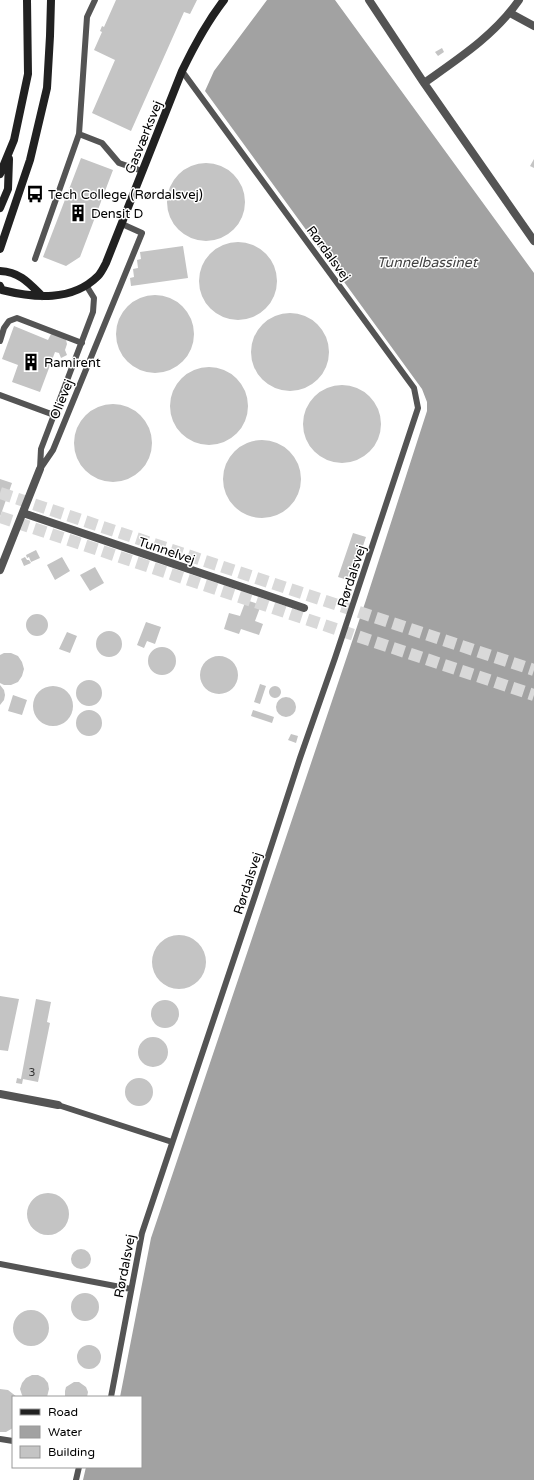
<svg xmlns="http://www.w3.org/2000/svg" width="534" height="1480" viewBox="0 0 534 1480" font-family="'Varela Round',sans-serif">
<rect width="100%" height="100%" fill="#fff"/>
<path fill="#a2a2a2" d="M267,0H335L534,273V1480H83L86,1467H141V1397H120L151,1238L366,600L427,411V402L422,389L205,91L214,71Z"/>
<path fill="#c4c4c4" d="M116,0H197L190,14L184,12L131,131L92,113L115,60L94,50L102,32L100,31L102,26L104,27Z
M442,48L444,52L438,56L435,52Z
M81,158L113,170L80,257L66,266L43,257Z
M534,159V168L530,166Z
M167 202a39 39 0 1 1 78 0a39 39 0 1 1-78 0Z
M199 281a39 39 0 1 1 78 0a39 39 0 1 1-78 0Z
M183,246L188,278L131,286L130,278L134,277L133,269L138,268L137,260L141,259L140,252Z
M116 334a39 39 0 1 1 78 0a39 39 0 1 1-78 0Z
M251 352a39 39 0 1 1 78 0a39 39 0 1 1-78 0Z
M14,326L48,340L52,332L66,340L67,344L65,350L67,355L61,358L59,353L55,352L40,392L12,382L18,365L2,359Z
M170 406a39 39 0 1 1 78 0a39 39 0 1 1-78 0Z
M303 424a39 39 0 1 1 78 0a39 39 0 1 1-78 0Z
M74 443a39 39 0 1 1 78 0a39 39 0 1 1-78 0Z
M223 479a39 39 0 1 1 78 0a39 39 0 1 1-78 0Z
M0,479L12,483L0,517Z
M353,533L366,537L351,581L338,577Z
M36,550L40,558L31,562L29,557L27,558L26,555Z
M25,557L27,560H29L31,563L24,566L21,559Z
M62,557L70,571L55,580L47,565Z
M95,567L104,583L90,591L80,575Z
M246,600L261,605L255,621L263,624L259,635L241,629L239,634L224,629L229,613L240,616Z
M26 625a11 11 0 1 1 22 0a11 11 0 1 1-22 0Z
M146,622L161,627L155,644L147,641L144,648L137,645Z
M96 644a13 13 0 1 1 26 0a13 13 0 1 1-26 0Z
M67,632L77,636L70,653L59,649Z
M148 661a14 14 0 1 1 28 0a14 14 0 1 1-28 0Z
M4,653H11L18,656L22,662L24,669L22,676L18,682L11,685H4L0,683V655Z
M200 675a19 19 0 1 1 38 0a19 19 0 1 1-38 0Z
M76 693a13 13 0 1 1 26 0a13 13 0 1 1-26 0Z
M260,684L266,686L260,704L254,702Z
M0,685L4,690L5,695L4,700L0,705Z
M33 706a20 20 0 1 1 40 0a20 20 0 1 1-40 0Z
M269 692a6 6 0 1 1 12 0a6 6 0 1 1-12 0Z
M13,695L27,700L22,715L8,711Z
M276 707a10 10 0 1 1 20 0a10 10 0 1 1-20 0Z
M76 723a13 13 0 1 1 26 0a13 13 0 1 1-26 0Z
M253,710L274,717L272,723L251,716Z
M291,734L298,736L296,743L288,740Z
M152 962a27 27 0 1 1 54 0a27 27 0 1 1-54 0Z
M0,996L19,999L8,1051L0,1050Z
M36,999L51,1002L47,1022L50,1023L38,1082L23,1079L22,1084L16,1083L17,1078L21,1079Z
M151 1014a14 14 0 1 1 28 0a14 14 0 1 1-28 0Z
M138 1052a15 15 0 1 1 30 0a15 15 0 1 1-30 0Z
M125 1092a14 14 0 1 1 28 0a14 14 0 1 1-28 0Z
M27 1214a21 21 0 1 1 42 0a21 21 0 1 1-42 0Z
M71 1259a10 10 0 1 1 20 0a10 10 0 1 1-20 0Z
M71 1307a14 14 0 1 1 28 0a14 14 0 1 1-28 0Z
M13 1328a18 18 0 1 1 36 0a18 18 0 1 1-36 0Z
M77 1357a12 12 0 1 1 24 0a12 12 0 1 1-24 0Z
M32,1375H38L44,1378L48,1383L49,1389L47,1397H23L22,1395L20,1389L22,1383L26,1378Z
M74,1382H79L86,1387L88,1392L87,1397H65V1391L66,1387Z
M0,1389L8,1390L17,1397H13V1428L6,1432H0Z"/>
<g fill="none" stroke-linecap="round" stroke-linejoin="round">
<path stroke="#d9d9d9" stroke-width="12" stroke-dasharray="12 6" stroke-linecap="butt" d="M0,493L534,670
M0,517L534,695"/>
<path stroke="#545454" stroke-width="6" d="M79,134L87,17L95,0
M35,259L79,134L102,143L119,163L142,171
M0,341L4,328L9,321L17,318L82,343
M0,395L54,415
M40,469L53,450L142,233L122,224
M40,469L41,449L93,312L94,298L86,285
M58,1105L172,1142
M0,1264L131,1289
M111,1397L142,1233L256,893L300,758L335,658L418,408L414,388L182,71
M0,1439L13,1441
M76,1480L79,1467"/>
<path stroke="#545454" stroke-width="8" d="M369,0L424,83L534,241
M510,13L534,26
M424,83C458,59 495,35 519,0
M23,513L304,608
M0,570L40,469
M0,1094L58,1105"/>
<path stroke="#212121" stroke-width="8" d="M0,174L14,140L28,74L27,0
M0,208L8,189L9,159
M0,249L30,160L47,88L50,36L51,0
M0,271C20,272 29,283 42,296
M0,286L2,290C34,298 72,302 98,276C101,273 104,267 106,263L182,71C194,46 207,22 224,0"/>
</g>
<defs>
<g id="bus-bare" transform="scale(1.38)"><path d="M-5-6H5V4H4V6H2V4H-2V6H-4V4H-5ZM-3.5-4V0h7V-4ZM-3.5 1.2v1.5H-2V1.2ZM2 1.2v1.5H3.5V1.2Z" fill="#000" stroke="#fff" stroke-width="2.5" paint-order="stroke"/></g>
<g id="building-bare" transform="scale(1.38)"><path d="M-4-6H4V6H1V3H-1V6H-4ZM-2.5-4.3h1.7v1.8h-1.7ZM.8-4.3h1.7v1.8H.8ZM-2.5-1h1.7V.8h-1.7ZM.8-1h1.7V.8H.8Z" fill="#000" stroke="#fff" stroke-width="2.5" paint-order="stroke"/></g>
</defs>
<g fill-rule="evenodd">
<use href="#bus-bare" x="35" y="194"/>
<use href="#building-bare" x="78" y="213"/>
<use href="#building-bare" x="31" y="362"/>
</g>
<g text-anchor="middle" stroke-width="3" stroke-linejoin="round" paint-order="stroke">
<g font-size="11" fill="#313131">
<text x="32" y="1076">3</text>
</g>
<g font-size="13" fill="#000" stroke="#fff">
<text transform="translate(143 137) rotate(-68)" y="5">Gasværksvej</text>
<text transform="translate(329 253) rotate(54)" y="5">Rørdalsvej</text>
<text transform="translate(61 399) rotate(-68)" y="5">Olievej</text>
<text transform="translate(167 550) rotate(19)" y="5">Tunnelvej</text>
<text transform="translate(351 576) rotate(-72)" y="5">Rørdalsvej</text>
<text transform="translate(247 883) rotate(-72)" y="5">Rørdalsvej</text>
<text transform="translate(124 1266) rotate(-79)" y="5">Rørdalsvej</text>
</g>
<g font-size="13" fill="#000" stroke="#fff" text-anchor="start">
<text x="48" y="199">Tech College (Rørdalsvej)</text>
<text x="91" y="218">Densit D</text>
<text x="44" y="367">Ramirent</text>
</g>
<g font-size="14" font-style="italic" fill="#434343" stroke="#fff">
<text x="427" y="267">Tunnelbassinet</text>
</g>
</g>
<rect x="12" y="1396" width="130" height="72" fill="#ffffff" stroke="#999999"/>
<rect x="20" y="1409" width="20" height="6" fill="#212121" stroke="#999999"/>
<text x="48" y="1416" font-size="12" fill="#000000">Road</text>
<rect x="20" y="1426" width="20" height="12" fill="#a2a2a2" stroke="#999999"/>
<text x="48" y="1436" font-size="12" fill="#000000">Water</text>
<rect x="20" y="1446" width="20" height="12" fill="#c4c4c4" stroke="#999999"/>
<text x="48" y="1456" font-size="12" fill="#000000">Building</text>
</svg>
